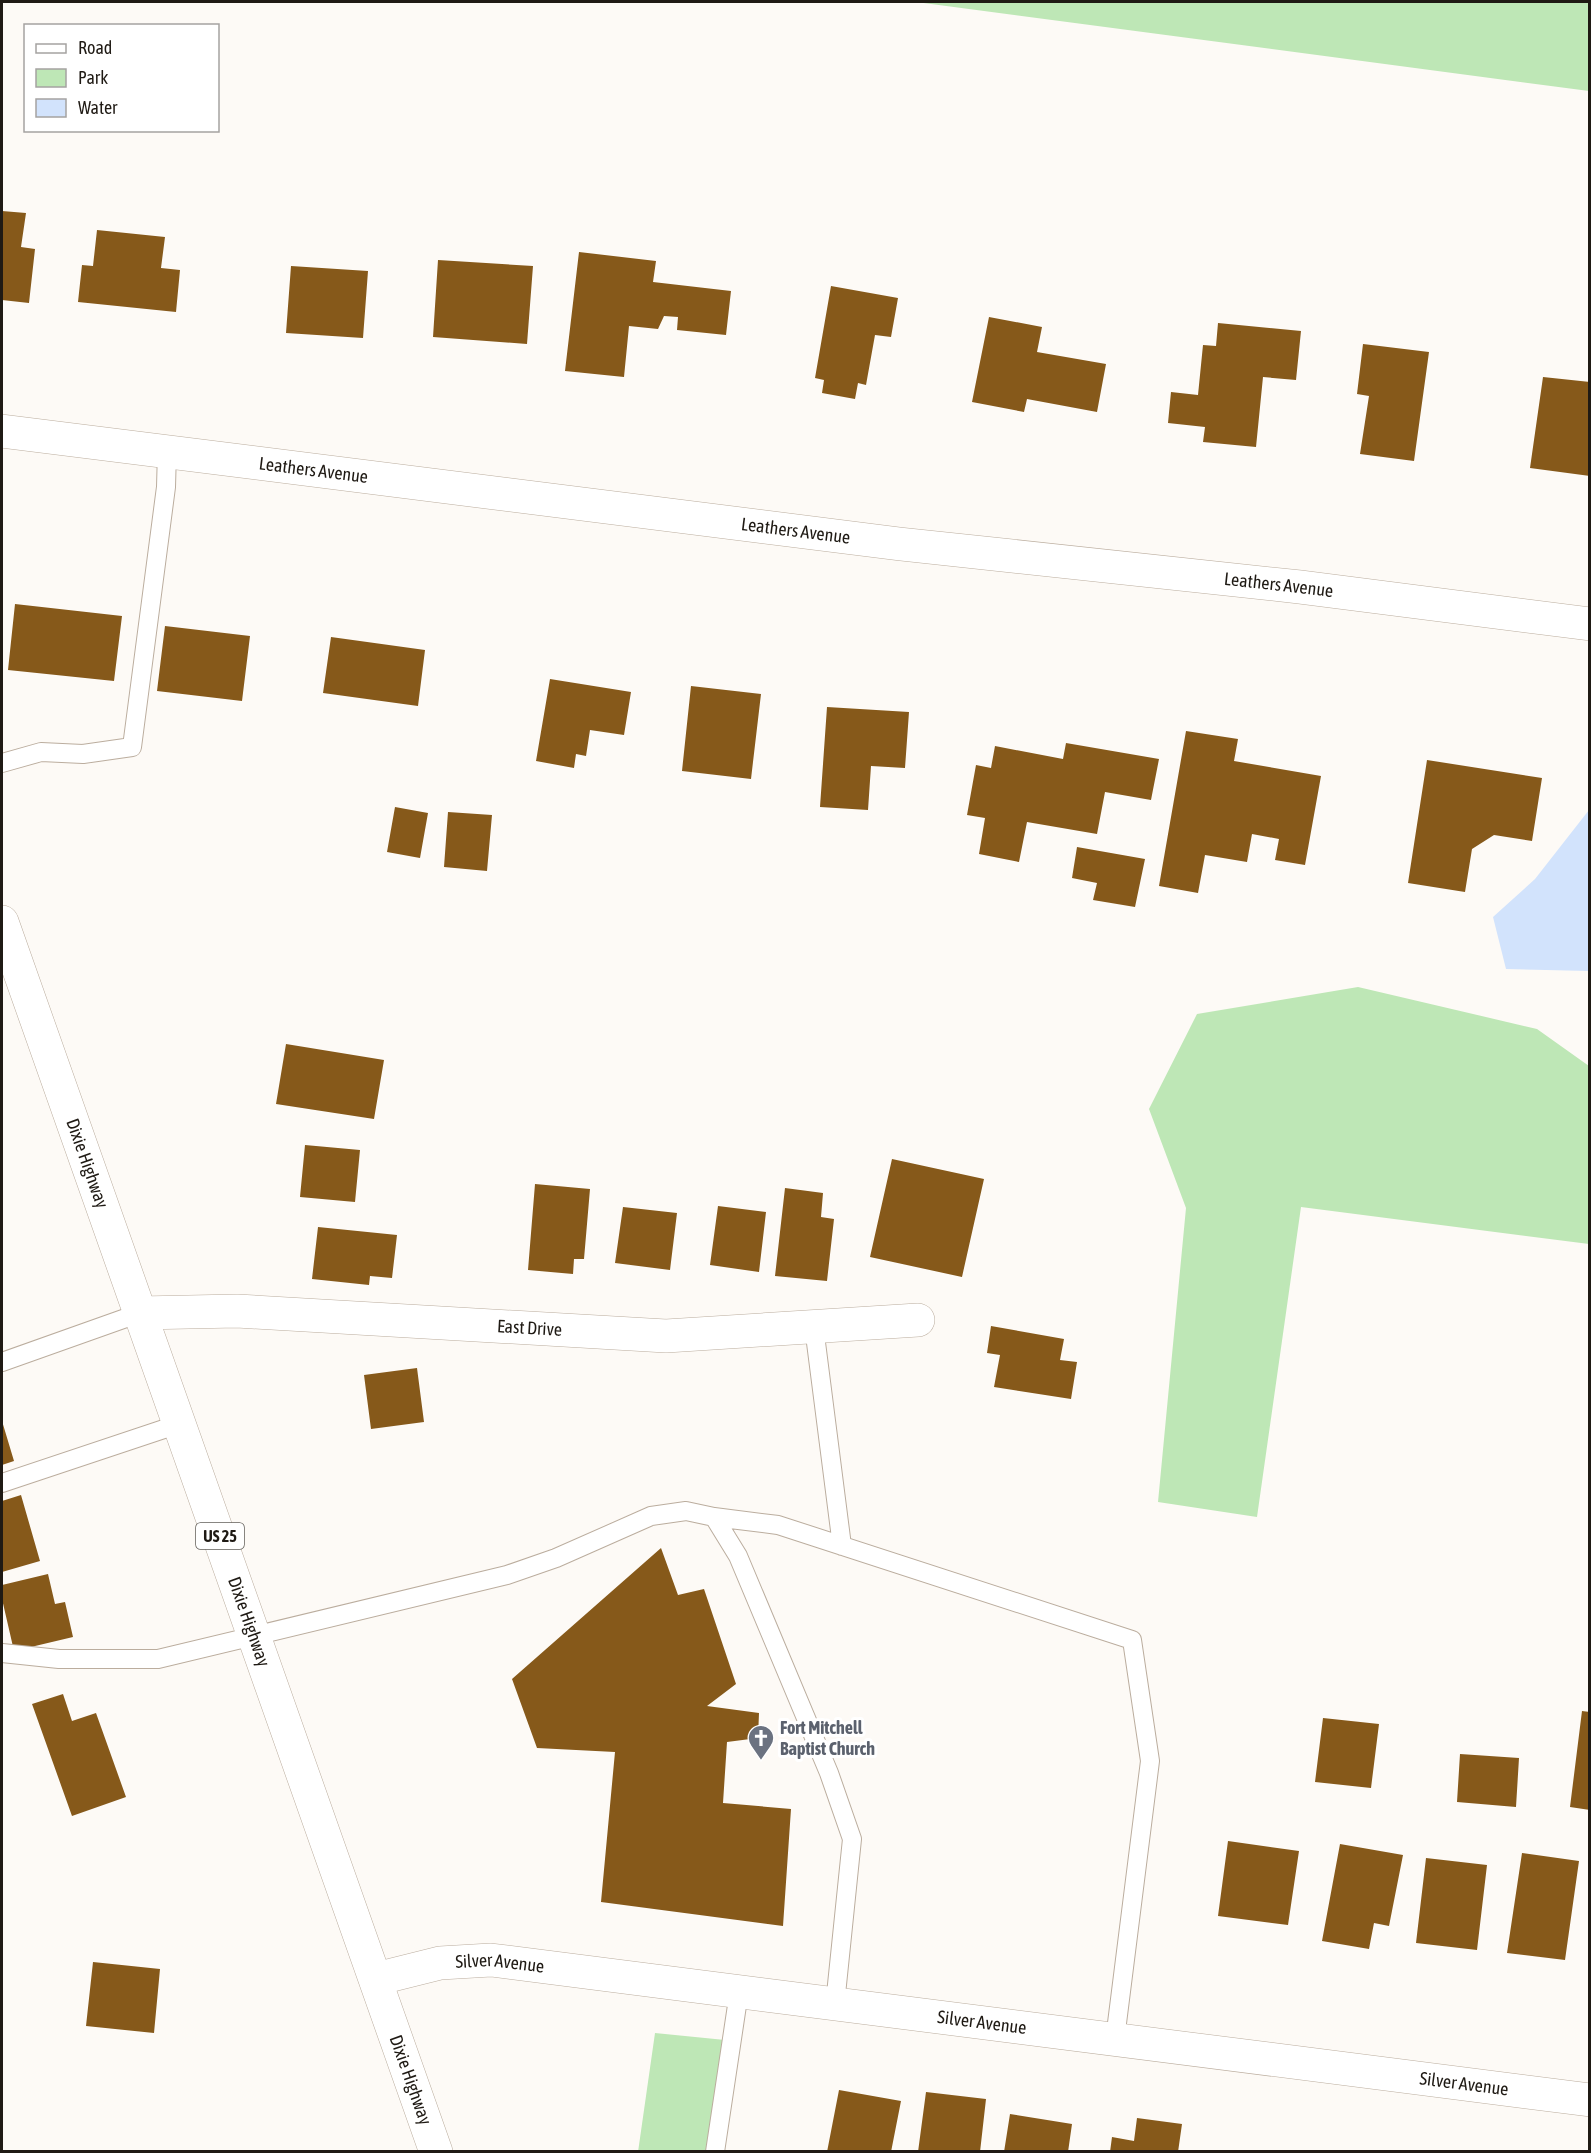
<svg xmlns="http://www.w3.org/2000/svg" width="1591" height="2153" viewBox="0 0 1591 2153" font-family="'Asap Condensed',sans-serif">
<rect width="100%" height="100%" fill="#fdfaf6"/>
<path fill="#bee7b6" d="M916,2H1589V91Z
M1358,987L1537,1029L1589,1066V1244L1301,1207L1257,1517L1158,1502L1186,1208L1149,1109L1197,1014Z
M655,2033L725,2040L709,2151L638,2152Z"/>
<path fill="#d2e3fc" d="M1589,810V971L1506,969L1493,917L1535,879Z"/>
<path fill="#86591a" d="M2,211L26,213L21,247L35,249L29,303L2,300Z
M97,230L165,237L161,268L180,270L176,312L78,302L82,265L93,266Z
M579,252L656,261L653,282L731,291L726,335L677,330L678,317L664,316L658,329L629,326L624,377L565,371Z
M438,260L533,266L527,344L433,337Z
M291,266L368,271L363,338L286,333Z
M831,286L898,298L891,337L875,335L866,385L858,383L855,399L822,393L824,380L815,378Z
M989,317L1042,327L1037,352L1106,364L1097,412L1027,399L1024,412L972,402Z
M1218,323L1301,331L1296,380L1263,377L1256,447L1203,442L1205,427L1168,423L1171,392L1198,395L1203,345L1216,346Z
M1363,344L1429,352L1414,461L1360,454L1369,396L1357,394Z
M1543,377L1590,382V476L1530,468Z
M15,604L122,616L114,681L8,670Z
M165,626L250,636L242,701L157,691Z
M331,637L425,650L418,706L323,693Z
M550,679L631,692L624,735L590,730L586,756L576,754L574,768L536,761Z
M691,686L761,694L751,779L682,771Z
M827,707L909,712L905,768L871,766L868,810L820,807Z
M1186,731L1238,739L1234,761L1321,776L1305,865L1275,860L1279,839L1252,834L1247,862L1205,855L1198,893L1159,886Z
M1066,743L1159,759L1151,800L1105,792L1097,834L1027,822L1019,862L979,854L985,818L967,815L976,765L991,768L995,746L1063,759Z
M1427,760L1542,778L1532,841L1494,835L1472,849L1465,892L1408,883Z
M395,807L428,813L420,858L387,852Z
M448,812L492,815L487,871L444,867Z
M1077,847L1145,859L1135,907L1093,900L1097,883L1072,878Z
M286,1044L384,1060L374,1119L276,1104Z
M305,1145L360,1150L355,1202L300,1197Z
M892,1159L984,1179L962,1277L870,1257Z
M535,1184L590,1189L584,1259H574L573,1274L528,1270Z
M785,1188L823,1193L821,1217L834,1219L827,1281L775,1276Z
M718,1206L766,1212L759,1272L710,1265Z
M623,1207L677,1213L670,1270L615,1263Z
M318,1227L397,1235L392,1278L370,1276L369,1285L312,1279Z
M991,1326L1064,1339L1060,1360L1077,1362L1071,1399L994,1387L1000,1355L987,1353Z
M417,1368L424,1422L371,1429L364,1375Z
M2,1421L14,1461L2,1465Z
M21,1495L40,1561L2,1572V1501Z
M661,1548L678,1595L704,1589L736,1684L707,1706L759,1713L758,1738L727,1742L723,1803L791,1809L783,1926L601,1902L615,1752L537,1748L512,1679Z
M48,1574L55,1604L65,1602L73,1637L14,1651L2,1599V1585Z
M63,1694L72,1721L96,1713L126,1797L72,1816L32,1704Z
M1582,1711L1590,1712V1810L1570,1807Z
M1323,1718L1379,1724L1371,1788L1315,1782Z
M1460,1754L1519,1758L1516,1807L1457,1802Z
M1228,1841L1299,1851L1288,1925L1218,1916Z
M1340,1844L1403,1855L1389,1926L1374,1923L1369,1949L1322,1941Z
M1522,1853L1579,1861L1565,1960L1507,1953Z
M1426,1858L1487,1865L1477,1950L1416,1943Z
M93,1962L160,1969L154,2033L86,2026Z
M839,2090L901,2101L891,2152H827Z
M926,2092L986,2099L980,2152H918Z
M1010,2114L1072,2124L1068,2152H1004Z
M1137,2118L1182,2124L1178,2152H1110L1112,2137L1134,2141Z"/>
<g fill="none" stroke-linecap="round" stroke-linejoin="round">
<g stroke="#bbad9e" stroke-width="20">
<path id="service" d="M2,763L41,752L83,754L132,747L166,487L167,451
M814,1327L842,1546
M2,1362L140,1313
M2,1483L179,1424
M714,1517L778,1525L1132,1640L1150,1761L1115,2039
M2,1653L59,1659H158L507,1575L556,1558L651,1516L686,1511L714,1517L738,1556L829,1773L852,1839L835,2004
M715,2152L739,1992"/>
</g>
<g stroke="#bbad9e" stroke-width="34">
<g id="minor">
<path id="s1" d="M2,431L900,544L1300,587L1590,624"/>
<path id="s2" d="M140,1313L237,1311L666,1336L918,1320"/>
<path id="s3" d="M376,1979L440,1963L491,1960L1590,2100"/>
</g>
</g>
<g stroke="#bbad9e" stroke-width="34">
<g id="primary">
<path id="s4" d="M2,922L436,2152"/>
</g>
</g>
<use href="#service" stroke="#fff" stroke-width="18"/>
<use href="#minor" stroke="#fff" stroke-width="33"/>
<use href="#primary" stroke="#fff" stroke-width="33"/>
</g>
<defs>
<g id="church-pin" transform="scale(1.35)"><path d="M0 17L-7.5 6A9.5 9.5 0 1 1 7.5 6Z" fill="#6b7280" stroke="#fff"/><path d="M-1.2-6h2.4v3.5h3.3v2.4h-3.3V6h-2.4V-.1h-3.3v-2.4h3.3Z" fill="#fff"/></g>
</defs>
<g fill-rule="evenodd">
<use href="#church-pin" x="761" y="1738"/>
</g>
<g text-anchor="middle" stroke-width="6" stroke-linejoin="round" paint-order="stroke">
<rect fill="#fff" stroke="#625f5a" stroke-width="1.5" x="196" y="1523" width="48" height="26" rx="4.5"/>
<g font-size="16" font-weight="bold" fill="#1f1a14">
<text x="220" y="1542">US 25</text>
</g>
<g font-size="18" fill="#1f1a14" stroke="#fff">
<text dy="6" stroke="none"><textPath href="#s1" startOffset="314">Leathers Avenue</textPath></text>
<text dy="6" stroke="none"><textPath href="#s1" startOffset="800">Leathers Avenue</textPath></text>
<text dy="6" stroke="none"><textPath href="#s1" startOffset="1286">Leathers Avenue</textPath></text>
<text dy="6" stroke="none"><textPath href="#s4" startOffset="256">Dixie Highway</textPath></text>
<text dy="6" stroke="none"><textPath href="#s2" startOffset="390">East Drive</textPath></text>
<text dy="6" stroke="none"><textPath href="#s4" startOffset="742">Dixie Highway</textPath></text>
<text dy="6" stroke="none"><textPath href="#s3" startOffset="126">Silver Avenue</textPath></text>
<text dy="6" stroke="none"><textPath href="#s3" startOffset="612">Silver Avenue</textPath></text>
<text dy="6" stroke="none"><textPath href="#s4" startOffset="1228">Dixie Highway</textPath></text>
<text dy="6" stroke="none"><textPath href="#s3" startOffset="1098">Silver Avenue</textPath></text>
</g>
<g font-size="18" font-weight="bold" fill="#5b616d" stroke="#fff" text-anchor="start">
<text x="780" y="1734">Fort Mitchell<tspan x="780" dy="21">Baptist Church</tspan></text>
</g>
</g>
<rect width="1591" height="2153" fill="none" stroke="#1f1a14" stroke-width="6"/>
<rect x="24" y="24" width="195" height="108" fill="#ffffff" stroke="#a5a3a1" stroke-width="1.5"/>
<rect x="36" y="44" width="30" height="9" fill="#ffffff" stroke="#a5a3a1" stroke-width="1.5"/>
<text x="78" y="54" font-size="18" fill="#1f1a14">Road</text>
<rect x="36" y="69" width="30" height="18" fill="#bee7b6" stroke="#a5a3a1" stroke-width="1.5"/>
<text x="78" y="84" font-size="18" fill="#1f1a14">Park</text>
<rect x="36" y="99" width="30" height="18" fill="#d2e3fc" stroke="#a5a3a1" stroke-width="1.5"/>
<text x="78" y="114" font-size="18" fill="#1f1a14">Water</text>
</svg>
